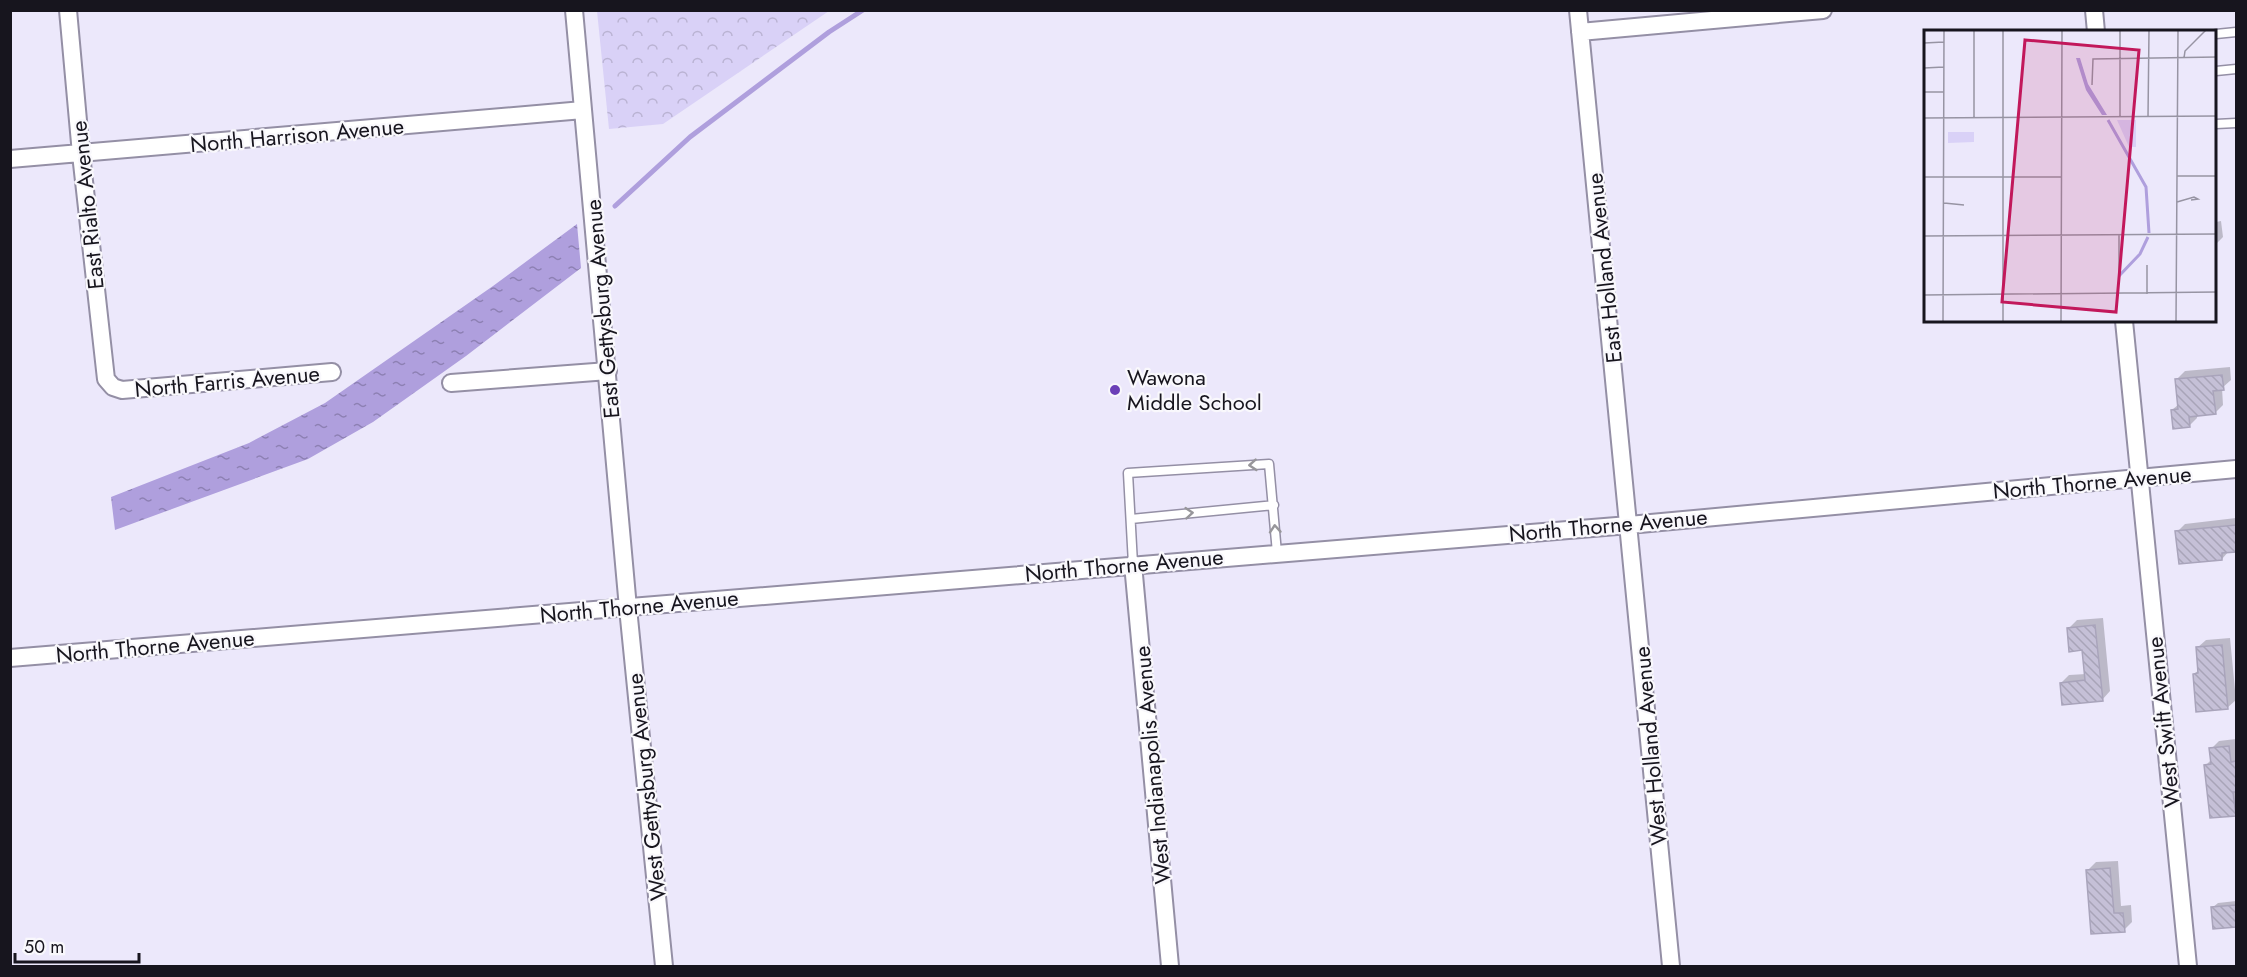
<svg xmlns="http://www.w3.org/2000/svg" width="2247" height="977" viewBox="0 0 2247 977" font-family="Jost,sans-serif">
<defs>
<pattern id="forest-crowns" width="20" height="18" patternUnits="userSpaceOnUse" patternTransform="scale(1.5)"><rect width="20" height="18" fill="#d9d1f7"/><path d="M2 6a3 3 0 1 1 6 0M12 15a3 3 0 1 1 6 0" fill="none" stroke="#bab3d3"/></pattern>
<pattern id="water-ripples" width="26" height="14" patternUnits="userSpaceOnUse" patternTransform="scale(1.5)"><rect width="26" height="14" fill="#af9fdd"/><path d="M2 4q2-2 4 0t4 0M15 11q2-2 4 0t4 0" fill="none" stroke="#8d80b3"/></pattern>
<pattern id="building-back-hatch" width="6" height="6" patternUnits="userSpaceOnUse" patternTransform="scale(1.5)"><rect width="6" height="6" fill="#c5c0d7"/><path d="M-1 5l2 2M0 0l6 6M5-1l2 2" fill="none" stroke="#a8a4b8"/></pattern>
</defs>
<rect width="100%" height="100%" fill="#ece8fb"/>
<path fill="url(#forest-crowns)" d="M597,11V10L829,11L663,124L609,129Z"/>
<path fill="url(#water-ripples)" d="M577,224L581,268L466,356L373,422L308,459L115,530L111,497L249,443L325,403L493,286Z"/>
<path fill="#0003" d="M2221,221L2223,237L2216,244V222Z
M2230,367L2231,380L2222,388L2223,405L2215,413L2197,414V418L2189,426L2172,410L2179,404L2177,379L2185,371Z
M2236,518V550L2229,551L2222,559L2177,532L2185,524Z
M2103,618L2110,691L2102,700L2061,683L2069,675L2086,674L2084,649L2068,629L2077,620Z
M2230,638L2236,700L2227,708L2194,674L2199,670L2197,648L2206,640Z
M2236,739V812L2235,814L2206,765L2212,759L2211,749L2219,741Z
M2118,861L2121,906L2131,905L2132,922L2124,930L2088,870L2096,862Z
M2236,901V926L2215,928L2212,908L2218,903Z"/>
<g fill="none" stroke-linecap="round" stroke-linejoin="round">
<path stroke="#af9fdd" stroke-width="5" d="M615,206L690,137L829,32L863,10"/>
</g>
<path fill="url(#building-back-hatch)" stroke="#a9a4bb" stroke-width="1.5" d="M2222,375L2224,390L2213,391L2216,414L2189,417L2190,427L2173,429L2171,410L2178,409L2175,379Z
M2236,525V552L2222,553V560L2179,564L2175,531Z
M2095,625L2103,701L2062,705L2060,683L2085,680L2082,650L2069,652L2067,628Z
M2222,645L2228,709L2196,712L2193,674L2198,673L2196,647Z
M2229,746L2231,762L2236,761V792H2233L2236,816L2210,818L2204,765L2211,764L2209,748Z
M2110,868L2114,913H2123L2125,932L2091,934L2086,870Z
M2236,905V927L2213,929L2211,907Z"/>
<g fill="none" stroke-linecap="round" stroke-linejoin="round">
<g stroke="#948fa5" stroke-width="11">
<path id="service" d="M2216,34L2236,32
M2216,71L2236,69
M2216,124L2236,123
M1131,519L1274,505
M1133,564L1128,473L1269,464L1277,553"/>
</g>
<g stroke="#948fa5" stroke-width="20">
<path id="minor" d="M68,10L81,154L106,379L113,387L122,390L332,372
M574,10L628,608L664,966
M1578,10L1671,966
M2094,10L2096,32
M1580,32L1823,10
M10,159L583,110
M2124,321L2188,966
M451,383L608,371
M1133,564L1170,966
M10,658L1629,525L2236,469"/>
</g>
<use href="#service" stroke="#fff" stroke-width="8"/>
<use href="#minor" stroke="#fff" stroke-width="16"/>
</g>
<defs><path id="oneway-chevron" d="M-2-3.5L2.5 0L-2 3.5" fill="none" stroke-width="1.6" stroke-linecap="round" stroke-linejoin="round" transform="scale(1.5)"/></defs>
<g stroke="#97969a">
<use href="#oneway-chevron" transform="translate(1253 465) rotate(176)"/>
<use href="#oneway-chevron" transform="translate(1189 513) rotate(-5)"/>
<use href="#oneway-chevron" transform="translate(1275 529) rotate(-94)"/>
</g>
<circle fill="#6b3fb7" stroke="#f9f8fc" stroke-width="2" cx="1115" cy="390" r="6"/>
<g text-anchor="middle" stroke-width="4.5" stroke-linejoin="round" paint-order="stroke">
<g font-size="22" fill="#17151e" stroke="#f9f8fc">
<text transform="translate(297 135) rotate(-5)" y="8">North Harrison Avenue</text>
<text transform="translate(87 205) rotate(-96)" y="8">East Rialto Avenue</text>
<text transform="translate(1604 268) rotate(-96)" y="8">East Holland Avenue</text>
<text transform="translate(602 309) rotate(-95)" y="8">East Gettysburg Avenue</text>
<text transform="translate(227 381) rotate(-5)" y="8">North Farris Avenue</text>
<text transform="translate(2092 482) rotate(-5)" y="8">North Thorne Avenue</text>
<text transform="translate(1608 525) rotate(-5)" y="8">North Thorne Avenue</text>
<text transform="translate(1124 565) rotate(-5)" y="8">North Thorne Avenue</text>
<text transform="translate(639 606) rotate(-5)" y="8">North Thorne Avenue</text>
<text transform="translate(155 646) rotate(-5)" y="8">North Thorne Avenue</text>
<text transform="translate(2163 722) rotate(-96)" y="8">West Swift Avenue</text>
<text transform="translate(1650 746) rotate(-95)" y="8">West Holland Avenue</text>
<text transform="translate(1152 765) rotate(-95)" y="8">West Indianapolis Avenue</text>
<text transform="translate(646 787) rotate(-96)" y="8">West Gettysburg Avenue</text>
</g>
<g font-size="22" fill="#17151e" stroke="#f9f8fc" text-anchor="start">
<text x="1127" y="385">Wawona<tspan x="1127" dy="25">Middle School</tspan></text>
</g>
</g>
<g transform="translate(1924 30)">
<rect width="292" height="292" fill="#ece8fb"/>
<path d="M24,102H50V112L24,113Z" fill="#d9d1f7"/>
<path d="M193,90H212V117H205Z" fill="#d9d1f7"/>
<path d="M152,28H156L164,54L183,85H178L162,60Z" fill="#af9fdd"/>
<path fill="none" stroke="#af9fdd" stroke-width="3" d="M184,90L222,157L225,203M195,246L216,224L224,207"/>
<path fill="none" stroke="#9794a3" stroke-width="1.5" d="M0,13L20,12M260,28L261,21L282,0M0,38L20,37M168,55L169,29L293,27M0,62H20M196,87V0M224,87L225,0M0,88L293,86M50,88V0M253,146H293M0,147H137M253,172L270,167L274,169L267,170M20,173L40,175M195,204V241M0,206L293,204M223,235V264M0,265L293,262M19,292L20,0M79,292V0M137,292L138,0M252,292L254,0"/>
<path fill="#c2185b" fill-opacity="0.15" stroke="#c2185b" stroke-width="3" d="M101,10L215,20L192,282L78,272Z"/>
<rect width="292" height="292" fill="none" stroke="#17151e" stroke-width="3"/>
</g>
<rect width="2247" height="977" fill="none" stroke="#17151e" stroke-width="24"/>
<path d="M15 953v9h124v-9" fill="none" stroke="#17151e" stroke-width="3"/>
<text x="24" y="953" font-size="18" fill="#17151e" stroke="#f9f8fc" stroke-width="4.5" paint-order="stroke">50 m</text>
</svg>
